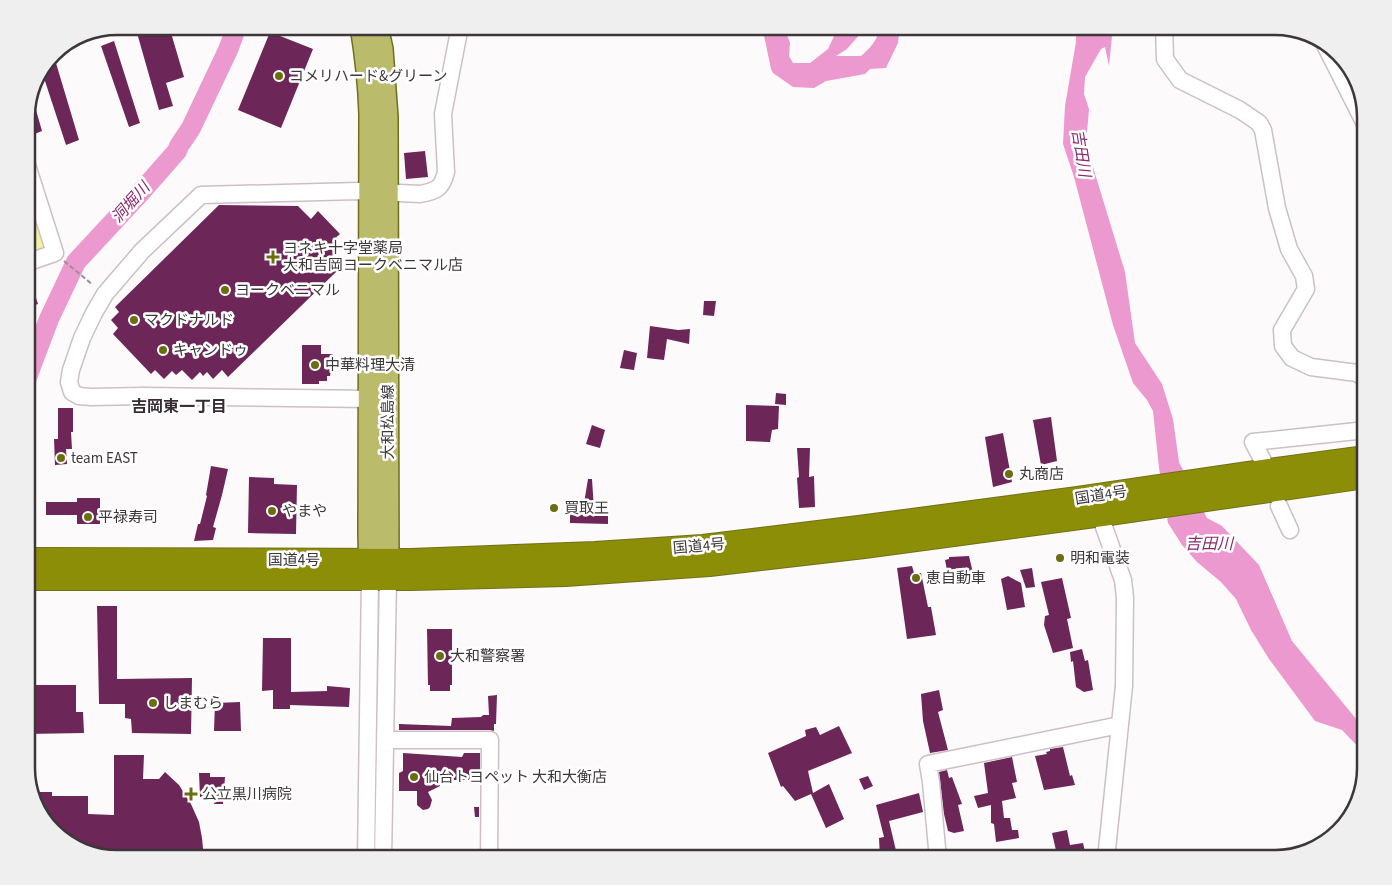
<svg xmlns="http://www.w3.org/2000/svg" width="1392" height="885" viewBox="0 0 1392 885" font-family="'Source Sans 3','Noto Sans JP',sans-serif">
<rect width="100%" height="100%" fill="#fdfafc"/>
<path fill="#f0f49d" d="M26,182L45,247L41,253L26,258Z"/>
<path fill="#eb99ce" d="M762,26H784L790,43L789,56L793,63H810L828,49L835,34L841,26H865L861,33L847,49L836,56H861C871,47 878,40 880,26H900L898,43L886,68L870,69L865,74L826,81L814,88L793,87L773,73L771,69Z
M1085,26H1113L1109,66L1105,47L1101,49L1085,77L1084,94L1089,109L1086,144L1125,272L1135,343L1162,384L1173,419L1179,462L1207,518L1222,526L1259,565L1292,641L1366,731V755L1342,730L1315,721L1269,659L1251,630L1236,599L1221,582L1197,562L1182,545L1168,523L1159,468L1153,411L1147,400L1133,383L1113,325L1074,177L1063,144L1065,106L1076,42C1075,34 1079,31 1085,26Z"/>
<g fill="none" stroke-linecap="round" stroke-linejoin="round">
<path stroke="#eb99ce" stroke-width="20" d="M26,380L49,319L76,262L141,192L177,151L179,146L191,128L228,50L237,26"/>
</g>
<path fill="#6d2658" d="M135,26H169L184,77L166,83L173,106L159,110Z
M270,32L313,49L281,128L238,110Z
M114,41L140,123L129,127L101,46Z
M53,53L79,140L66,145L43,75Z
M36,110L42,131L32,135L26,117V113Z
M425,151L428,177L406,179L404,153Z
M219,205L298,206L311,219L318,211L340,234L332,241L336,245L331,249L340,258L331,266L336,272L228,377L222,370L213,379L207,372L203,376L200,372L192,380L182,370L176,375L172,371L164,379L155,370L151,374L113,334L118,328L111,320L119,312L115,307Z
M26,274H28L38,304L26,308Z
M704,301H716L714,316L703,315Z
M650,326L678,330L690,329L689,344L667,339L664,360L647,358Z
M302,345H321V354H333L332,366L330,376H327V381H319V384H302Z
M624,350L637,353L634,370L620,368Z
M776,393L786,394V405L775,404Z
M746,405L779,406L778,429L772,430L770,442L746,441Z
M58,408H73V432H71L72,449H66L67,464L55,465L54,439H58Z
M1051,417L1057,461L1041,465L1033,420Z
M592,425L605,430L600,448L586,444Z
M1003,433L1012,482L993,487L985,437Z
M797,448H810L809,477L814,476L815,507L799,508L797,478L799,477Z
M211,466L228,469L222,495L213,527L216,528L213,540L194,541L198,524H200L207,496L206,495Z
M249,477L274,478V484L297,485L296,534L248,533Z
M588,479H592L594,510L608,511V524L570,523V514H574V503H584Z
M77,498H100V524H77V515H46V502H77Z
M969,556L973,573L962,574L961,568L947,570L945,560L949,559V557Z
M912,566L914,573H921L928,607H931L936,635L907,639L897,568Z
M1032,568L1035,587L1026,588L1020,570Z
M1008,576L1021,583L1025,607L1007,610L1001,579Z
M1062,578L1071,618L1067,619L1073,648L1053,653L1044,625L1045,616L1049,615L1041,582Z
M97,606H117V679L192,678L191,734L132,733L131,719L125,718V704H99Z
M427,629H452V685H450V691H430V685H428Z
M263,638H291V692L327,691V686L350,688L349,707L290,705V709H273V690L262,691Z
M1082,649L1085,661L1088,660L1093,690L1084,692L1076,687L1073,661L1071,662L1070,652Z
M26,685H76V712H83L84,733L26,734Z
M939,690L943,710L938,712L948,750L930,753L923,721L921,694Z
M497,695L496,724H494V731L490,730H399V724L451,726L452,718L481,717L483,715H489L488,696Z
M240,702L241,731H214L215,703Z
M839,726L852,753L808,771L813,793L829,784L844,819L826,828L811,794L795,801L783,786L781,787L768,753L806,736L805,730L816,727L820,735Z
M1063,747L1070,776L1072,775L1075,785L1044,790L1035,756L1047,754L1046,752L1050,751V749Z
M403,753L462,757L464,753H480V780H440V786L428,792L432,800L430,807L428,809L423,810L417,805V791H399V773L403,771Z
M114,755H144L143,779H159L165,772L179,785L191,804L199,822L202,838L204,859H116L89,850V847H76L67,844L38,813L32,792H52V796H88V814L114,815Z
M1012,757L1017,782L1012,783L1016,798L1002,801L1004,818H1010L1012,830H1018L1019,838L996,842L994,824L991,823V805L978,808L974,796L988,793L984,763Z
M947,770L949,778L952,777L962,804L958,805L964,831L954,833L948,831L944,814L939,772Z
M199,773H210V777H225L223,804H214L215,797H200Z
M868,776L873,786L864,790L859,779Z
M919,793L923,812L889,821L898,859H880L879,838L884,837L876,805Z
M474,807H479V817H475Z
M1067,830L1070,845L1083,843L1086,856L1077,859H1058L1052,833Z"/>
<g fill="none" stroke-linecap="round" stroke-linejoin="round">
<g stroke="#cdbfc7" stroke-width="19">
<path id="minor" d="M1164,26L1165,59L1180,80L1240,110L1259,123L1263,130L1277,208L1289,249L1304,276L1306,289L1282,330L1283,346L1292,358L1311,367L1357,373L1366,379
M1323,41L1366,126
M26,162L55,253L26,263
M369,399L143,396L91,397L79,396L72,392L69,382L71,370L82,338L94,313L105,294L142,251L201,195L358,191L420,194C436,191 442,189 446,172L443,114L460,26
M1263,461L1253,442L1366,430
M1100,503L1104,527L1123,580L1125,598L1124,686L1106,859
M1279,506L1290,530
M385,740H490L489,859
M366,859L370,578
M383,859L388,578
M938,859L931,782L928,764L1120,725"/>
</g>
<g stroke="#70701a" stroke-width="24">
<path id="major" d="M361,26C366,56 369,84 370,114L369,533L370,578
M377,26L382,49L387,117L388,578"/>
</g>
<g stroke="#70701a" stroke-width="26">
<path id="highway" d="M26,560L411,561L595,554L703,547L859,528L1078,499L1247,474L1366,458
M26,578H411L565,574L709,564L864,546L1102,514L1366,476"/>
</g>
<path stroke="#969194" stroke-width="2" stroke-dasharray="5 2.5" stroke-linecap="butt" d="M64,261L93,285"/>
<use href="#minor" stroke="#fff" stroke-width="16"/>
<use href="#major" stroke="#babb6b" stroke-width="21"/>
<use href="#highway" stroke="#8c8e08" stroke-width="24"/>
</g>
<g fill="#6c6d10" stroke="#fff" stroke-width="2">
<circle cx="279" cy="76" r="5"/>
<path d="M270.5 249.5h5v5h5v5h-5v5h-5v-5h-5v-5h5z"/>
<circle cx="225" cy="290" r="5"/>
<circle cx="134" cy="320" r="5"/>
<circle cx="163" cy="350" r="5"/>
<circle cx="315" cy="365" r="5"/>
<circle cx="61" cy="458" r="5"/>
<circle cx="1009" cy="474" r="5"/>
<circle cx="554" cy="508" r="5"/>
<circle cx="272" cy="511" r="5"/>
<circle cx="88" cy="517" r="5"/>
<circle cx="1060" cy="558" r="5"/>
<circle cx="916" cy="578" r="5"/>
<circle cx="440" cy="656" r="5"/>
<circle cx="153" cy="703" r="5"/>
<circle cx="414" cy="777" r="5"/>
<path d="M188.5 786.5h5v5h5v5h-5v5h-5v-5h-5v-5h5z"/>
</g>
<g text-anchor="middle" stroke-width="5" stroke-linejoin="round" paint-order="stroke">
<g font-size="15" fill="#3d373a" stroke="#fff" text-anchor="start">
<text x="289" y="81">コメリハード&amp;グリーン</text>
<text x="283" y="253">ヨネキ十字堂薬局<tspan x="283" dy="17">大和吉岡ヨークベニマル店</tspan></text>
<text x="235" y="295">ヨークベニマル</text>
<text x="144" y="325">マクドナルド</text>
<text x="173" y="355">キャンドゥ</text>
<text x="325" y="370">中華料理大清</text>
<text x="71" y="463">team EAST</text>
<text x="1019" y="479">丸商店</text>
<text x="564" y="513">買取王</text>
<text x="282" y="516">やまや</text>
<text x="98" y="522">平禄寿司</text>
<text x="1070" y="563">明和電装</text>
<text x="926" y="583">恵自動車</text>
<text x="450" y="661">大和警察署</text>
<text x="163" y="708">しまむら</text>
<text x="424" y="782">仙台トヨペット 大和大衡店</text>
<text x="202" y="799">公立黒川病院</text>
</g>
<g font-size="15" fill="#3d373a" stroke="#fff">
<text transform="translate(388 422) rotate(-90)" y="5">大和松島線</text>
<text transform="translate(1101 495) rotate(-9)" y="5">国道4号</text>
<text transform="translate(699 546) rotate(-5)" y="5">国道4号</text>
<text x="294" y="565">国道4号</text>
</g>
<g font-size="16" font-style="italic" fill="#892b6f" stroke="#fff">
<text transform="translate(1082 153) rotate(81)" y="6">吉田川</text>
<text transform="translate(130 202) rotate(-48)" y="6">洞堀川</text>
<text x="1209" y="549">吉田川</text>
</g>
<g font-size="16" font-weight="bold" fill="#372c33" stroke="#fff">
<text x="179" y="412">吉岡東一丁目</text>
</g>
</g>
<path d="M0 0H1392V885H0ZM117 35H1275A82 82 0 0 1 1357 117V768A82 82 0 0 1 1275 850H117A82 82 0 0 1 35 768V117A82 82 0 0 1 117 35Z" fill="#efefef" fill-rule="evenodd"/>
<path fill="none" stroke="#3d373a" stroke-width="2.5" d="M117 35H1275A82 82 0 0 1 1357 117V768A82 82 0 0 1 1275 850H117A82 82 0 0 1 35 768V117A82 82 0 0 1 117 35Z"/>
</svg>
